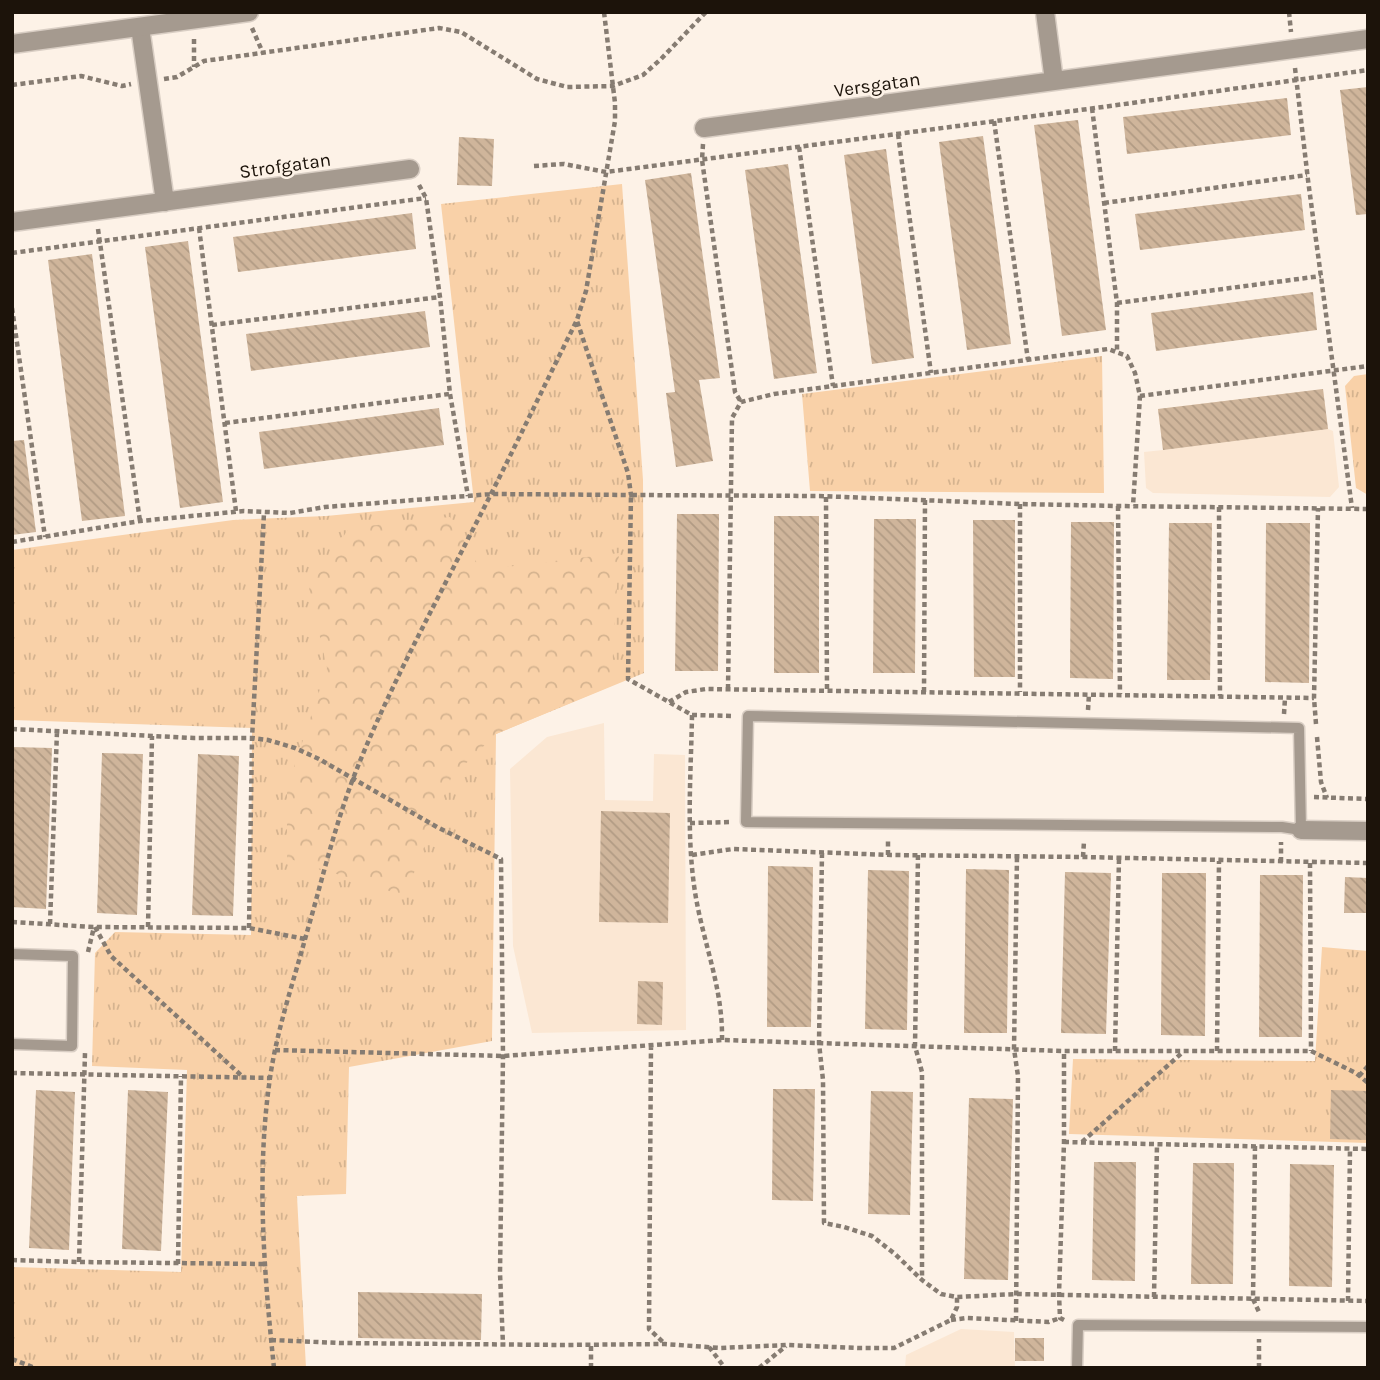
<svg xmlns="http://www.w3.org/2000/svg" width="1380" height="1380" viewBox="0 0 1380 1380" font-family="Karla,sans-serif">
<defs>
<pattern id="grass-tufts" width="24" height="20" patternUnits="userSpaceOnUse" patternTransform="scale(1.75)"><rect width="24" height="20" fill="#f9d1a8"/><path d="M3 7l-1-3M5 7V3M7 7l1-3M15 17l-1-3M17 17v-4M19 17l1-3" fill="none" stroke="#d5b38f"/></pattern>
<pattern id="forest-crowns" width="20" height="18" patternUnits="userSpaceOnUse" patternTransform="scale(1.75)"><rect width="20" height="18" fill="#f9d1a8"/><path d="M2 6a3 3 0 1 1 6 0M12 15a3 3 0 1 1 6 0" fill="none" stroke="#d5b38f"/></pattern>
<pattern id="building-back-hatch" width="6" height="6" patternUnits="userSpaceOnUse" patternTransform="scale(1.75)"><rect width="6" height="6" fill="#cfb59b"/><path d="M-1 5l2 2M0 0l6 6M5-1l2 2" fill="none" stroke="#b19b84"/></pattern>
</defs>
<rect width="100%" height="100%" fill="#fdf2e7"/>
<path fill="#fbe7d3" d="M1323,389L1328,429L1333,431L1339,487L1330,497L1153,493L1146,488L1144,452L1163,450L1158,409Z
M604,723L605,800L653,801L654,754L685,755L686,1030L532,1033L513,946L510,769L547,737Z
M961,1329L1014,1332L1015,1368H905L906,1355Z"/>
<path fill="url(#grass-tufts)" d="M622,184L643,480L644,673L496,734L492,1041L349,1067L346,1194L297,1196L306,1368H12V1267L181,1272L187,1070L92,1066L95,953L115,932L251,935L252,728L12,720V550L233,520L326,516L474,502L441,204Z
M1102,356L1104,493L810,491L802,394Z
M1368,374V495L1356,488L1345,386L1354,376Z
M1322,947L1368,951V1143L1069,1134L1073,1059L1315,1061Z"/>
<path fill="url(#forest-crowns)" d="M450,517L481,570L619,553L611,686L496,734L451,778L405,896L287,858V788L327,668L309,588L349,528Z"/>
<path fill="url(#building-back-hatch)" d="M1368,87V214L1356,215L1340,90Z
M1287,98L1291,135L1127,154L1123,117Z
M1078,120L1106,330L1062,336L1034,125Z
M983,136L1011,344L967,350L939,142Z
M459,137L494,139L492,186L457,185Z
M886,149L914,358L872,364L844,155Z
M788,164L817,373L774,379L745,170Z
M691,173L720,378L699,380L713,461L676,467L666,393L675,392L645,180Z
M1301,194L1305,230L1140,250L1135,214Z
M412,213L416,249L238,272L233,237Z
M188,241L223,502L180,508L145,247Z
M92,254L125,516L82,521L48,260Z
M1313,292L1317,330L1156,351L1151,313Z
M425,311L430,347L251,371L246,334Z
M1323,389L1328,429L1163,450L1158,409Z
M439,408L444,445L264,469L259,432Z
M24,440L36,532L12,535V441Z
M677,514H719L718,671H675Z
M774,516H819V673H774Z
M874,519H916L915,673H873Z
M973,520H1015V677H974Z
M1071,522H1114L1113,679L1070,678Z
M1169,523H1212L1210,680H1167Z
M1266,523H1310L1309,683L1265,682Z
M12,747L52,748L46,909L12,907Z
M102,753L143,754L137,915L97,913Z
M198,754L239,756L233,916L192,915Z
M601,811L670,813L668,923L599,922Z
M768,866L813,867L811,1027H767Z
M966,869L1009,870L1007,1033H964Z
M868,870L909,871L907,1030L865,1029Z
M1065,872L1111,873L1106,1034L1061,1033Z
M1162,873H1206L1205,1036L1161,1035Z
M1260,875H1303L1302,1037H1259Z
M1345,877L1368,878V913H1344Z
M638,981L663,982L662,1025L637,1024Z
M773,1089H815L813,1201L772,1200Z
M36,1090L75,1092L69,1250L29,1248Z
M128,1090L168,1092L161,1251L122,1249Z
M1331,1090L1368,1091V1140L1330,1139Z
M871,1091L913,1092L910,1215L868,1214Z
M969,1098L1013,1099L1008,1280L964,1279Z
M1094,1162H1136L1135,1281L1092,1280Z
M1193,1163H1234L1233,1284H1191Z
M1290,1164L1334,1165L1332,1287L1289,1286Z
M358,1292L482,1294L481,1340L358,1338Z
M1015,1338H1044V1361H1015Z"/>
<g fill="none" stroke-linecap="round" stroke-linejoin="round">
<g stroke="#d9cec4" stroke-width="13">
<path id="service" d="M748,716L1299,728L1301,830L1282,827L746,822Z
M12,954L73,956L72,1046L12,1044
M1077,1368L1078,1325L1368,1327"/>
</g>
<g stroke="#d9cec4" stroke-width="21">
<path id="minor" d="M1045,12L1054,81
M140,27L165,202
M704,128L1368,39
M12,222L410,169
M1301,830L1368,831"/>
</g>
<g stroke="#d9cec4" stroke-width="21">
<path id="tertiary" d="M12,44L249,12"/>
</g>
<path stroke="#867c72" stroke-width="4.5" stroke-dasharray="5 3.5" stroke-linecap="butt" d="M1289,12L1291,32
M252,28L263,53
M194,39V67
M1295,68L1308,180L1352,508
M164,79L177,77L204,61L439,28L461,32L537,79L567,87L613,86L643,75L661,59L706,12
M12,85L81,76L122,86L131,84
M1092,108L1117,303V352
M994,121L1028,360
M898,134L931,373
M703,144L702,160L735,392L741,402
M799,147L833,386
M534,166L564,164L606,172L1103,107L1368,70
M419,185L426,198L440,297L450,394L468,496
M1104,203L1307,175
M199,228L236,511
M98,229L140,521
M12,253L426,198
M1117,303L1321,276
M12,308L45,537
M212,325L440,297
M1140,396L1368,366
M225,423L449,394
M826,497L827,690
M1020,504V692
M1118,506L1120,694
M1219,507L1220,696
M12,542L140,521L244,511L290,513L325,507L492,494L631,495L628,473L577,321
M728,689L732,418L741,402L774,394L1108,349L1127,356L1135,373L1140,396L1133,506
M924,692L925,500
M669,702L686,692L706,689L1314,698
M1088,710L1089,694
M1284,714L1285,698
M692,715L733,716
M1316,724L1314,698L1318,508
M12,729L194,738H252L268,740L295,748L319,759L437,827L501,859L503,1056L500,1273L503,1345
M1317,737L1321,782L1327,798
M1314,797L1368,799
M690,823L731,822
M822,853L819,1043L823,1080L824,1223L844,1227L872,1236L895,1254L922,1280L941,1294L957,1297L1017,1294L1368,1301
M692,855L733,849L891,855L1083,857L1368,863
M888,855V838
M918,855L915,1046L922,1072V1279
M1083,857L1084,841
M1281,862V842
M1310,863L1311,1051
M12,922L94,927L249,928L305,939
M50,924L57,731
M95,927L111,956L243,1077
M148,927L152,736
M249,928L252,738L264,513
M88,952L94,927
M722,1040C723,987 703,943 695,892C686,834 691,774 692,715L628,679L631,495L819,496L1020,504L1118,506L1368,509
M651,1045L649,1329L665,1344
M275,1050L503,1056L722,1040L1064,1051H1311L1356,1073L1368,1083
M1115,1051L1119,858
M1217,1051L1219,861
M12,1073L270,1078
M1359,1076L1368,1066
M1064,1142L1368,1149
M1082,1142L1183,1052
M1255,1146L1253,1299L1259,1312
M12,1260L79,1262L265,1264
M79,1262L85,1053
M178,1264L181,1076
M1154,1297L1157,1144
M1348,1301L1350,1149
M951,1320L967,1318L1049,1322L1060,1318
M1064,1320L1060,1318L1059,1294L1064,1142V1051
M1016,1321L1018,1076L1014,1049L1017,856
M271,1340L339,1343L564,1345L665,1344L720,1348L787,1345L858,1348H894L951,1320L957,1307V1297
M709,1347L725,1368
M12,1359L35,1368
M274,1368C264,1272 256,1174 270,1078C277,1029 294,980 307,932C323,877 336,820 358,766C390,687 431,612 470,535C507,464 541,392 577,320L586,291L615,121V103L604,12
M591,1368V1345
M759,1368L786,1346
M1259,1368V1339"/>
<use href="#service" stroke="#a59a8f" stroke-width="10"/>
<use href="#minor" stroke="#a59a8f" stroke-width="18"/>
<use href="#tertiary" stroke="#a59a8f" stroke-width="18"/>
</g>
<g text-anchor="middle" stroke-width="5" stroke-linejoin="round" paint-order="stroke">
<g font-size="19" fill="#1c130a" stroke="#fdf2e7">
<text transform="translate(877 84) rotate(-8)" y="7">Versgatan</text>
<text transform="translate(285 165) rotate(-8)" y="7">Strofgatan</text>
</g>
</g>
<rect width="1380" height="1380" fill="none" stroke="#1c130a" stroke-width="28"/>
</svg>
